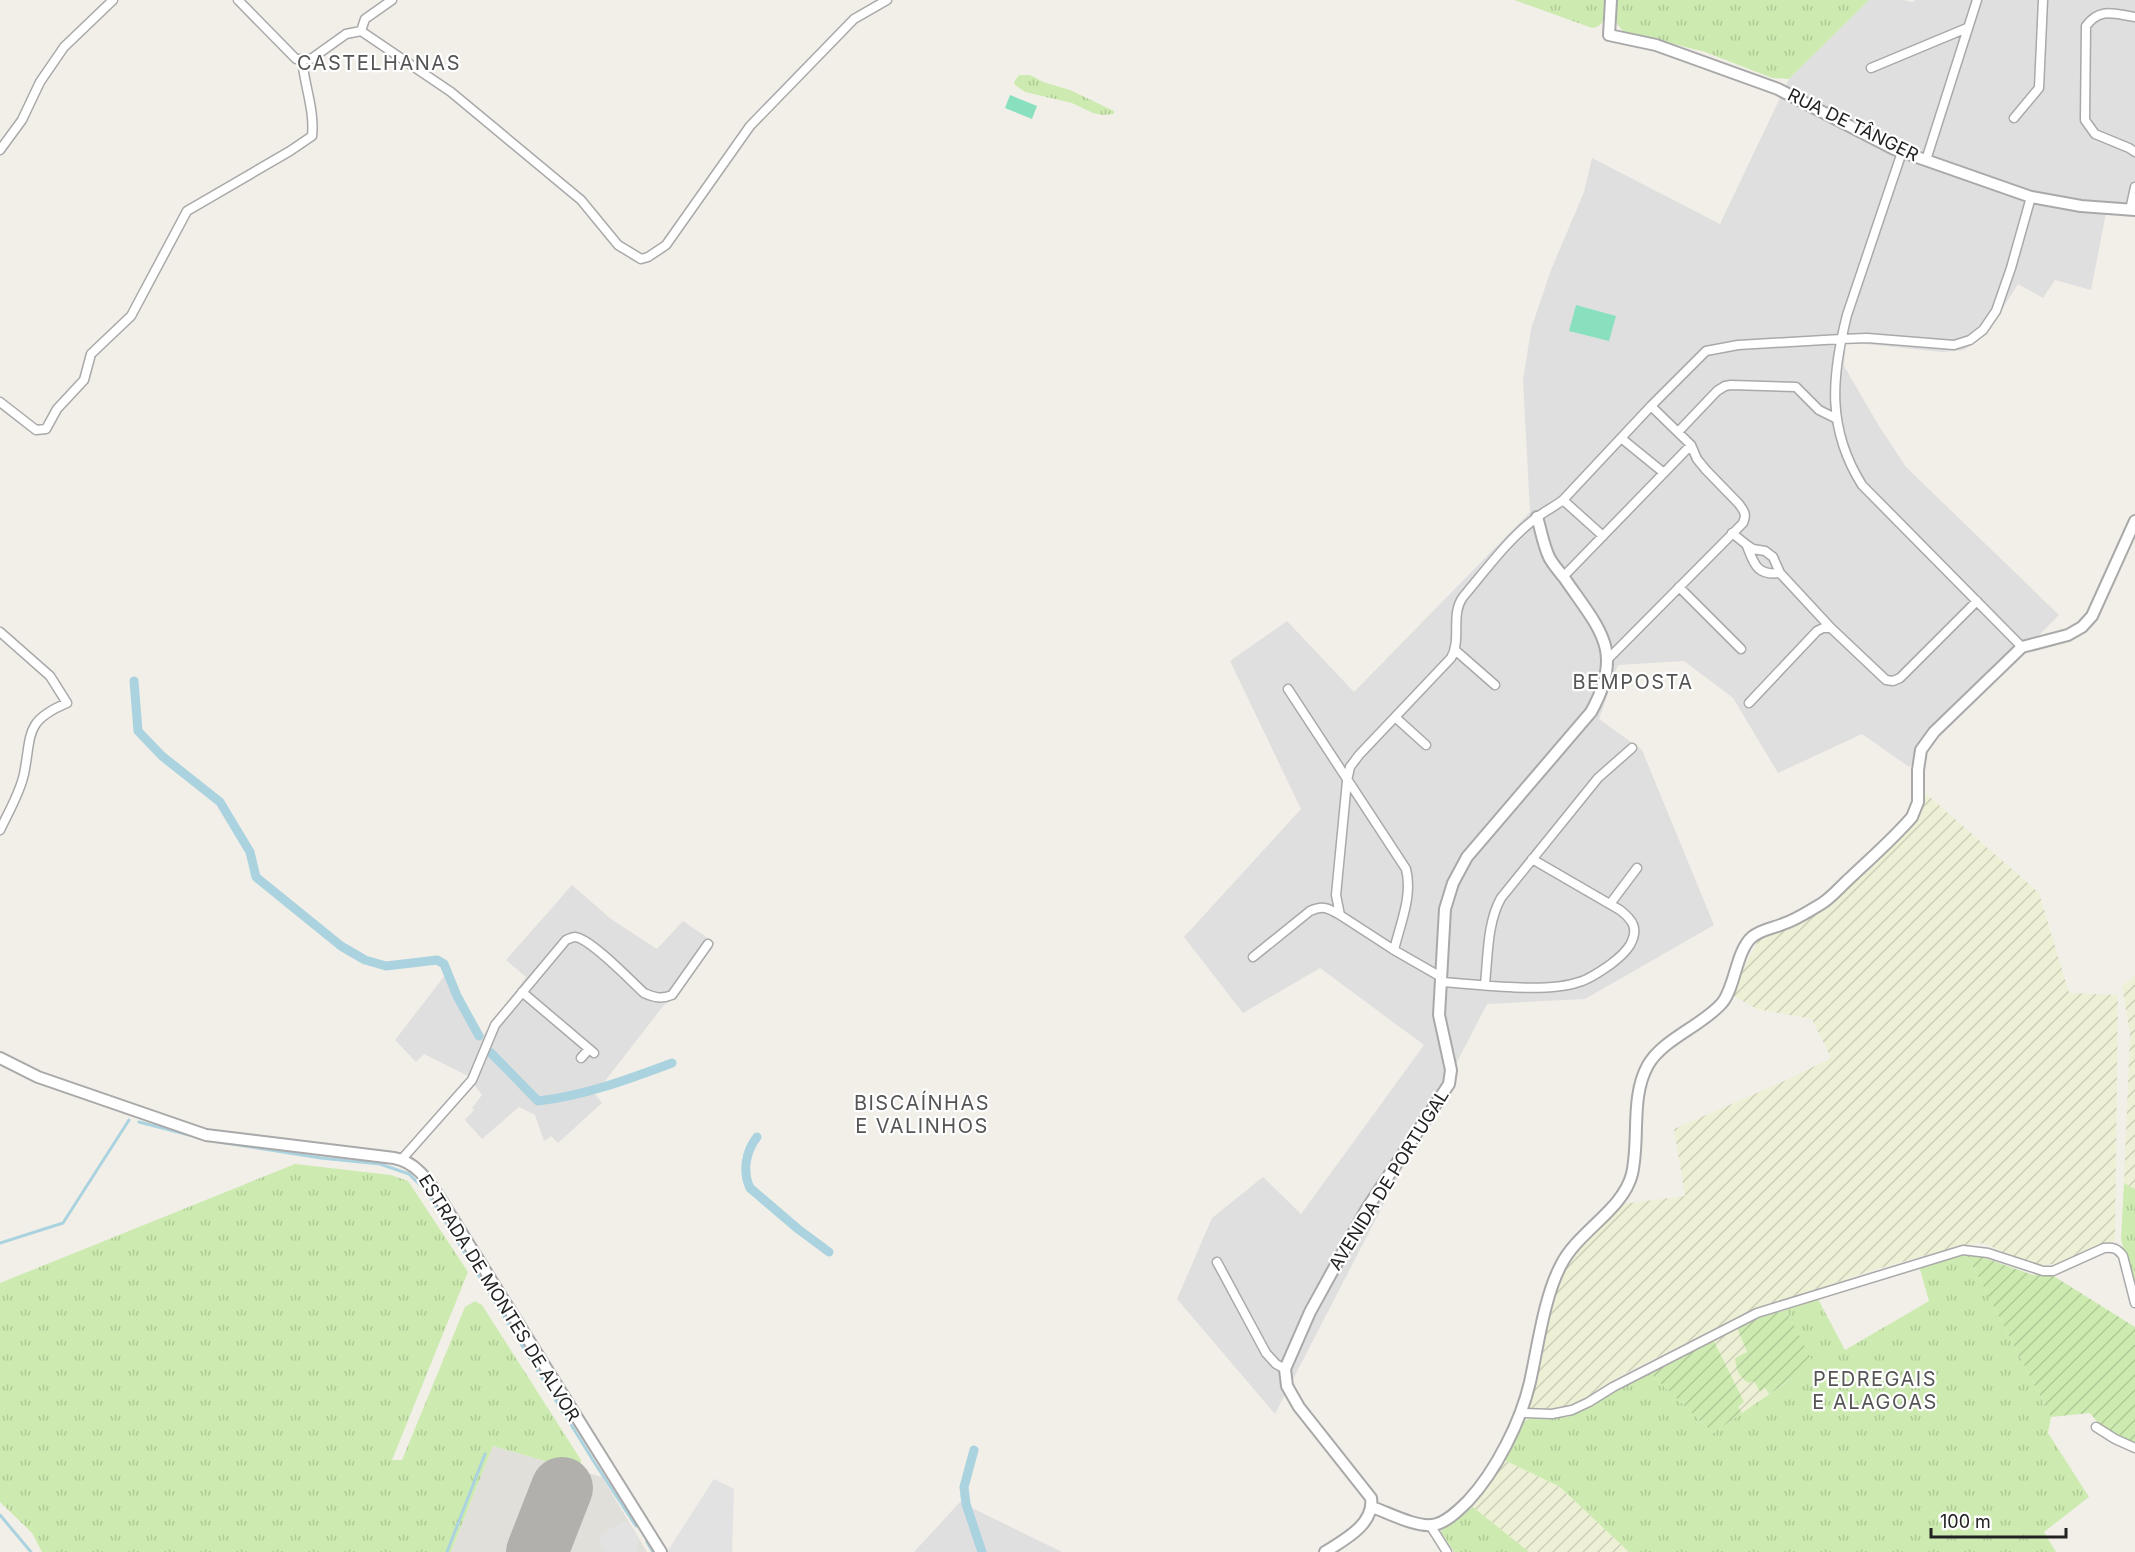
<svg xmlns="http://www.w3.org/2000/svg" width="2135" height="1552" viewBox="0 0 2135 1552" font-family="Inter,sans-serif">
<defs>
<pattern id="farmland-furrows" width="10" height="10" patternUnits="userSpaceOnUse" patternTransform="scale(1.5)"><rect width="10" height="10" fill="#eef0d5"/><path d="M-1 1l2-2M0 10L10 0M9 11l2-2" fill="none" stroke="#ccceb7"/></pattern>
<pattern id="grass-tufts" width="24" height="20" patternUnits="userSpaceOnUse" patternTransform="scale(1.5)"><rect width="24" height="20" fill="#cdebb0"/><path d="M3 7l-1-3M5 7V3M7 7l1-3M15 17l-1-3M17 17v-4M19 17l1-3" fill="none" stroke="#b0c997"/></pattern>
<pattern id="garden-furrows" width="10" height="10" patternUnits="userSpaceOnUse" patternTransform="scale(1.5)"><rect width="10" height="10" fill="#cdebb0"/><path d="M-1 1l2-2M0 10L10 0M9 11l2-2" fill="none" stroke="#b0c997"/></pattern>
</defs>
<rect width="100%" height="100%" fill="#f2efe9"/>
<path fill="#e0dfdf" d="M1869,0H1904L1912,2L1916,0H2135V205L2108,203L2091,290L2055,280L2043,298L2018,284L1986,335L1964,350L1942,352L1846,342L1844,366L1879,426L1906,467L2059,615L1909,767L1862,734L1778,773L1733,698L1684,661L1618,665L1599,719L1642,750L1714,925L1585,999L1487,1004L1275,1414L1177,1299L1212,1218L1263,1177L1301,1214L1424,1045L1320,968L1243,1013L1184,937L1301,809L1230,661L1287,621L1354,692L1530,512L1523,380L1531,329L1551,270L1584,192L1592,158L1720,224L1789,79Z
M572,885L611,919L657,949L683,921L715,943L675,998L664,1005L595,1094L602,1103L558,1143L551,1136L544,1141L535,1115L519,1107L482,1139L465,1120L474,1110L472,1108L482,1095L468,1076L424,1054L416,1062L395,1040L446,974L449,973L460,998L483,1036L526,977L506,960Z
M960,1502L1062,1552H914Z"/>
<path fill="#e1dfda" d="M493,1446L602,1477L647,1552H451Z"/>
<path fill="url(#farmland-furrows)" d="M1924,792L2039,893L2069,993L2118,995L2115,1241L2063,1263L2042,1265L2016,1258L1984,1243L1955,1247L1877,1269L1745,1313L1624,1374L1571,1407L1552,1411L1526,1409L1557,1290L1571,1255L1597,1226L1622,1204L1685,1196L1674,1129L1789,1079L1831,1058L1812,1019L1757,1009L1730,994L1760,937L1824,909L1892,845L1920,813Z
M2135,976V1189L2124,1183L2130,1034L2122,986Z
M1737,1328L1747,1352L1736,1365L1738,1370L1743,1380L1754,1381L1760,1392L1765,1388L1769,1394L1742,1413L1737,1407L1744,1402L1713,1339Z
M1502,1459L1560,1487L1629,1552H1529L1473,1507Z"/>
<path fill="url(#grass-tufts)" d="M1514,0H1606C1605,12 1607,26 1592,28Z
M1615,0H1869L1789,79L1772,78L1705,52L1623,31L1617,24Z
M1019,75H1030L1043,82L1070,90L1114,111V114L1102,115L1093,113L1072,103L1025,92L1015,85L1014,82Z
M295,1164L391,1175L408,1181L468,1272L392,1460H402L465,1307L475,1301L482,1305L581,1460L580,1471L493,1446L451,1552H42L32,1533L0,1502V1283Z
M2124,1183L2135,1189V1294L2121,1239Z
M1967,1255L2051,1417L2048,1433L2089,1497L2044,1532L2056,1552H1629L1560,1487L1502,1459L1524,1421L1532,1418L1568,1417L1649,1372L1713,1433L1813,1364L1786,1310L1818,1299L1845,1350L1929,1301L1919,1266Z
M1473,1507L1529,1552H1454L1441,1532L1442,1528Z"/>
<path fill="url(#garden-furrows)" d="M1967,1255L1982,1257L2033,1275H2052L2135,1327V1445L2104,1430L2090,1413L2051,1417Z
M1786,1310L1814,1364L1769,1394L1765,1388L1760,1392L1754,1381L1749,1383C1739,1378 1736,1369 1735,1358L1747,1352L1737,1328L1762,1317Z
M1713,1339L1744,1402L1738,1407L1742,1413L1713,1433L1649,1372Z"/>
<path fill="#88e0be" d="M1010,95L1037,106L1032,119L1005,108Z
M1576,305L1616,316L1609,341L1569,331Z"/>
<path fill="#e2e2e2" d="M714,1479L734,1489L732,1552H667Z
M626,1520L640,1541L637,1545L638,1552H605L599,1541L601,1534Z"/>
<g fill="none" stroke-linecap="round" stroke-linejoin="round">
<path stroke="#aad3df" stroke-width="3" d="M139,1122L197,1137
M219,1142L321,1158L380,1164L409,1174L427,1192L596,1465L636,1526
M0,1243L63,1223L129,1120
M0,1515L31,1552
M647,1542L653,1552
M447,1552L485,1454"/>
<path stroke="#aad3df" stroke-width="9" d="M134,681L138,731L162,756L220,802L250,852L256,877L341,946L365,960L386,966L437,960L444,964L457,996L479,1036
M491,1053L538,1101C584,1096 629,1079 672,1063
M757,1137C746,1151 742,1171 750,1188L798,1229L829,1252
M974,1450L964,1487L966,1504L982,1552"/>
<path stroke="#b1b0ac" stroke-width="62" d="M537,1552L562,1488"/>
<g stroke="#a9a9a9" stroke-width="11">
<path id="minor" d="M238,0L296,59H311L346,34L361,31L451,92L581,200L618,245L641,259L648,257L666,245L750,126L854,19L887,0
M2135,17C2114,14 2100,7 2086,26L2085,120L2095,134L2129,148L2135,152
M361,31L365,19L392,0
M1871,68L1967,28
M2014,118L2039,88L2043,0
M0,150L22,120L40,82L64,47L113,0
M1902,152L1847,315C1831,378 1827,429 1862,485L2022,647
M1926,160L1977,0
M2130,210L2135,187
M0,402L36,430L46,429L57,409L84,380L91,354L131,316L187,211L290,151L312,136C315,111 304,84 302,59
M1678,432L1717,391L1725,386L1731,385L1796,387L1819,410L1835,418
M1621,438L1664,473
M1563,500L1603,536
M1732,533L1747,545L1753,549L1765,551L1773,557L1780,573L1831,628L1886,680L1893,681L1900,678L1977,601
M1747,546C1754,564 1757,576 1780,573
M1563,577L1691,445
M1679,587L1741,649
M0,632L50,676L67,703C24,721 32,734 24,774C20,793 8,813 0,830
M1455,650L1495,685
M1608,659L1743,523C1747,514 1744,511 1739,504L1706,470L1697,459L1691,445L1651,406
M1288,689L1406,869C1413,896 1400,924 1394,950
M1749,703L1817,631L1823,628H1831
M1395,717L1426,745
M1610,904L1637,868
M1253,957L1310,911C1323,905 1328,908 1340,915
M1441,977L1394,950L1340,915L1336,895L1347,781L1350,767L1359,755L1451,658C1462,639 1450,615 1463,597C1485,571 1509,538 1536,518C1545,511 1554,507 1563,500L1651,406L1706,351L1738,345L1841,339L1867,338L1954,345L1970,340L1983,330L1996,311L2011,268L2031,197
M1440,982C1479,984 1544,994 1579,982C1590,979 1601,971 1611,964C1619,958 1625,953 1630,945C1639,929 1633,920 1620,910L1532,859
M1485,984C1488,956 1487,923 1501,898L1598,778L1632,748
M522,992L594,1053
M581,1058L589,1049
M402,1159L472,1080L495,1025L566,940C569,939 572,937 575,937C590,938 632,982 644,993C655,998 662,999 672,995L708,944
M1217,1262L1266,1353L1276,1364L1285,1369
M1521,1413L1552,1414L1572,1410L1589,1402L1613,1387L1757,1313L1963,1250L1988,1253L2043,1271H2053L2104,1248C2113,1247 2117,1248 2123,1256L2135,1303
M2096,1427L2115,1439L2135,1448
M1430,1525L1447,1552"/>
</g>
<g stroke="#a9a9a9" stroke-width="14">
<path id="tertiary" d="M1611,0L1609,35L1656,45L1778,89L1894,149L2031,197L2081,206L2135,210
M0,1058L38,1077L206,1135L394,1158C417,1162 429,1182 441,1200L661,1552
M1372,1507C1389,1513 1415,1527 1432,1525C1445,1524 1459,1510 1468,1501C1496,1471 1521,1421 1530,1382C1538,1346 1544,1297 1561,1265C1578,1231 1623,1210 1632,1174C1640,1139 1630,1097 1648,1065C1663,1039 1702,1026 1722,1003C1735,988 1736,951 1752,937C1762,929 1771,929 1783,924C1796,920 1809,911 1821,904C1831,898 1841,886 1850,878C1871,858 1893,839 1912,817L1918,802V770L1921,750L1934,732L2022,647L2068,635L2082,627L2092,616L2135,521
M1325,1552C1344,1540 1375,1524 1371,1498L1299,1407L1287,1386L1285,1369L1310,1312L1366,1210L1449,1084L1451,1070L1439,1015L1445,909L1453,883L1467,857L1591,712C1625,651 1600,630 1565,579C1560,572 1553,565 1549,557C1543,544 1541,530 1537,517"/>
</g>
<use href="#minor" stroke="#fff" stroke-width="8"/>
<use href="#tertiary" stroke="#fff" stroke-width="10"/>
</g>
<g text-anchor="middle" stroke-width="4.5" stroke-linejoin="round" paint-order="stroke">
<g font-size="18" fill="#222" stroke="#fff">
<text transform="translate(1853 125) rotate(26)" y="6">RUA DE TÂNGER</text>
<text transform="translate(1389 1180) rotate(-58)" y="6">AVENIDA DE PORTUGAL</text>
<text transform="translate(499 1298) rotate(58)" y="6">ESTRADA DE MONTES DE ALVOR</text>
</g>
<g font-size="20" letter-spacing="1.5" fill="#555" stroke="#fff">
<text x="379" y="70">CASTELHANAS</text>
<text x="1633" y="689">BEMPOSTA</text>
<text x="922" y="1110">BISCAÍNHAS<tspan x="922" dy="23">E VALINHOS</tspan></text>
<text x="1875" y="1386">PEDREGAIS<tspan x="1875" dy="23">E ALAGOAS</tspan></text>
</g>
</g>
<path d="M1931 1528v9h135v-9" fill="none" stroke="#222222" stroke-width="3"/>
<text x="1940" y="1528" font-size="18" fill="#222222" stroke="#ffffff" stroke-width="4.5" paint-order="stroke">100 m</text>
</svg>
